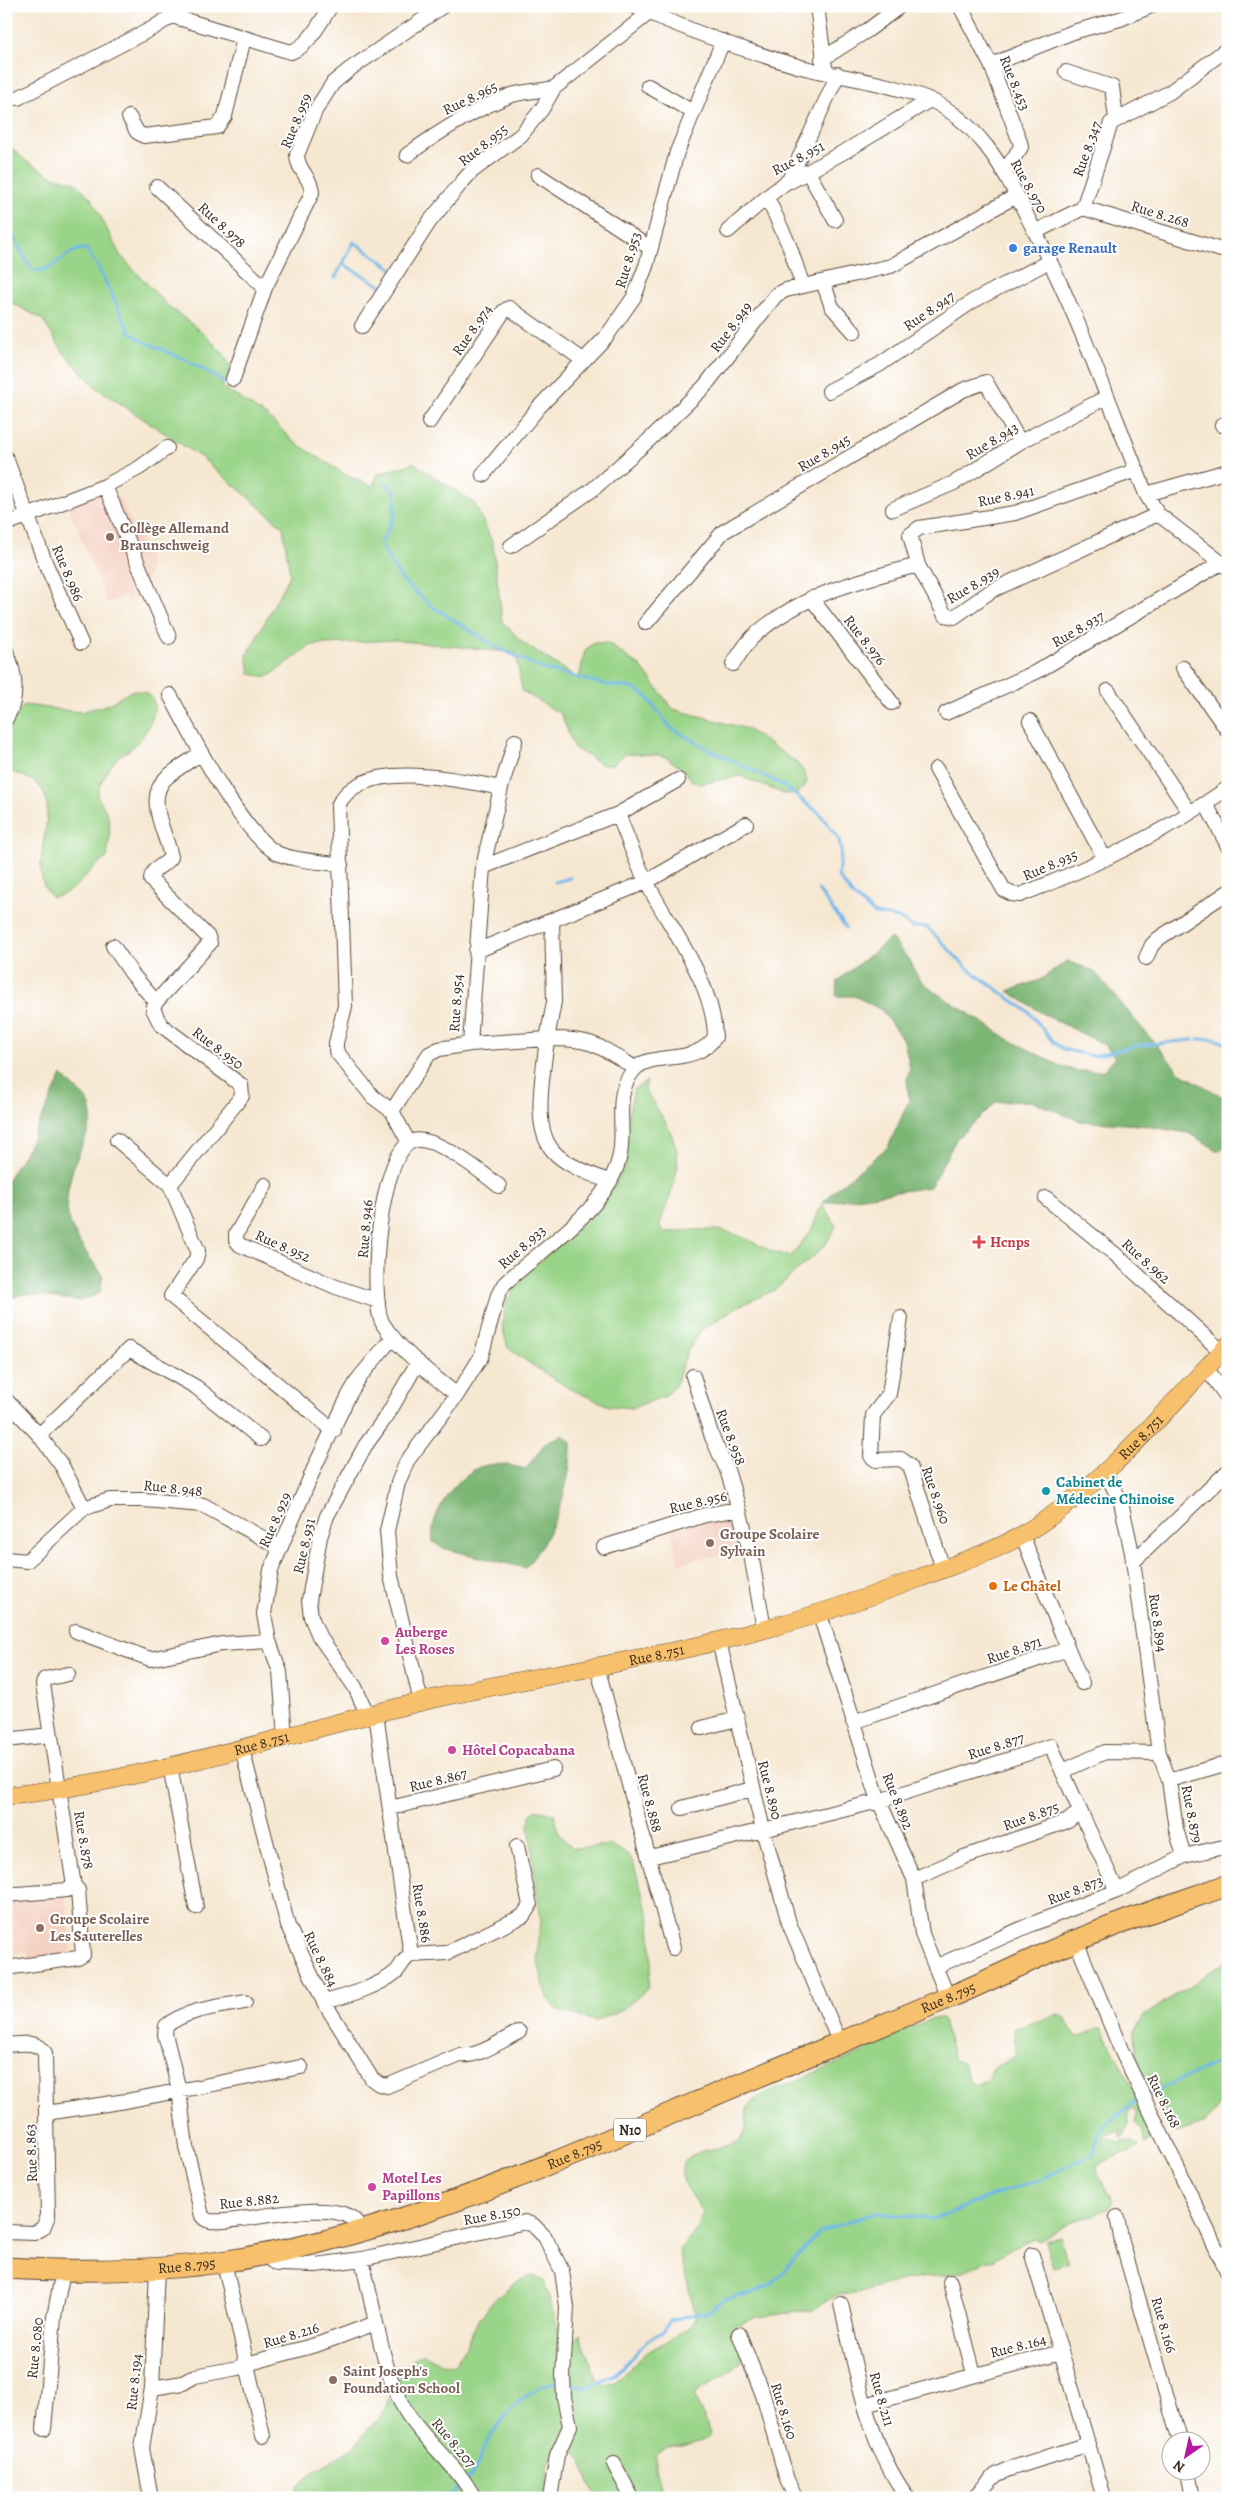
<svg xmlns="http://www.w3.org/2000/svg" width="1234" height="2504" viewBox="0 0 1234 2504" font-family="Alegreya,serif">
<rect width="100%" height="100%" fill="#fff"/>
<filter id="ink" filterUnits="userSpaceOnUse"><feTurbulence type="fractalNoise" baseFrequency=".02" numOctaves="2"/><feDisplacementMap in="SourceGraphic" scale="10" xChannelSelector="R" yChannelSelector="G"/><feConvolveMatrix kernelMatrix="1 2 1 2 8 2 1 2 1" color-interpolation-filters="sRGB"/></filter>
<filter id="wash" filterUnits="userSpaceOnUse"><feTurbulence type="fractalNoise" baseFrequency=".0096" numOctaves="4" result="noise"/><feDisplacementMap in="SourceGraphic" scale="20" xChannelSelector="R" yChannelSelector="G"/><feGaussianBlur stdDeviation="1.12" result="paint"/><feColorMatrix in="noise" values="0 0 0 0 0 0 0 0 0 0 0 0 0 0 0 0 0 1.4 0 .05"/><feComposite in="paint" operator="in"/></filter>
<g filter="url(#wash)">
<rect width="100%" height="100%" fill="#f6e7d1"/>
<path fill="#f5d2c2" d="M96,490L119,497L150,563L144,595L128,602L124,596L107,603L66,501Z
M735,1516L746,1549L679,1563L671,1529Z
M66,1895L71,1949L65,1956L29,1960L28,1951L14,1953V1950L6,1951V1931L11,1930L6,1916V1900Z"/>
<path fill="#9ad488" stroke="#6a7f53" d="M6,143L26,161L52,176L75,182L92,199L120,255L167,305L202,332L223,353L232,368L222,387L268,417L294,442L348,476L373,486L378,474L414,463L475,504L493,544L502,621L523,643L579,679L585,650L594,643H608L641,667L673,709L747,729L796,762L803,770L807,781L804,787L797,793L784,794L740,776L700,784L692,781L685,771L666,757L657,755L625,754L613,764L603,765L574,748L561,714L522,691L516,653L394,640L312,645L268,677L250,674L247,655L290,575L283,527L202,458L97,388L63,352L42,319L6,300Z
M131,691C170,689 152,729 135,745C131,750 124,752 119,756C110,766 99,783 97,796C114,820 110,830 107,858C86,869 78,894 52,897C25,873 58,819 43,791C35,777 18,776 6,769V731L24,705L80,712L107,705Z
M647,1081L645,1090C655,1106 668,1123 674,1141C685,1168 667,1201 659,1227L665,1232C686,1231 708,1227 728,1232C750,1238 769,1254 791,1256L812,1229L822,1203L836,1226L825,1246L775,1290L741,1305L702,1329L687,1352L676,1384L666,1396L631,1408L609,1406L570,1389L532,1365L508,1348L502,1327L506,1302L523,1276L601,1207L624,1168L629,1112L634,1089Z
M536,1809L555,1815L559,1834L573,1848L611,1845L627,1854L633,1862L650,1920L652,1959L648,1988L623,2010L595,2021L559,2011L547,1999L537,1957L541,1921L529,1826L530,1815Z
M1228,1960V2094L1205,2123L1177,2133L1140,2069L1134,2032L1144,2016Z
M1059,2014L1065,2017L1075,2037C1085,2038 1092,2027 1102,2028L1154,2130V2139L1145,2144L1142,2130L1135,2123L1136,2110L1132,2108L1127,2115L1128,2122L1124,2137L1121,2138V2131L1104,2136L1105,2139L1109,2138L1119,2143C1126,2140 1134,2140 1140,2147C1127,2156 1109,2155 1097,2167L1098,2174L1113,2199C1108,2215 1084,2216 1070,2223C1060,2228 1050,2235 1039,2241L1034,2238L1011,2248L994,2259L963,2271L902,2281L863,2292L839,2294L825,2300L814,2310L757,2317L734,2326L732,2331C735,2338 743,2349 742,2357C741,2370 708,2384 698,2391L694,2396L707,2424L709,2437C694,2448 665,2443 655,2456V2469L664,2498H600C581,2482 590,2447 559,2449L549,2463L544,2498H298V2486L313,2472L355,2446L365,2432L382,2415L397,2380L405,2368L414,2359L423,2354L442,2364L453,2365C464,2354 468,2338 476,2325C487,2306 511,2278 534,2276L544,2281L558,2328L557,2357L561,2358L580,2334L597,2380L605,2385L614,2383L646,2353L689,2328L695,2319V2313L679,2250L697,2229L703,2212C691,2196 664,2163 699,2152C712,2148 727,2148 740,2141L746,2129L747,2108L761,2095L862,2053L871,2044L929,2020L939,2018L943,2020L954,2060L963,2064L969,2081L975,2085L989,2079L992,2069L1015,2056C1019,2046 1011,2037 1015,2028Z
M1060,2236L1068,2263L1053,2267L1045,2240Z"/>
<path fill="#7bb674" stroke="#5b7049" d="M891,938L910,961L919,979L932,990L1010,1040L1058,1065L1077,1071H1104L1115,1057L1105,1045L1045,1015L1008,991L1040,980L1067,961L1094,971L1179,1072L1228,1100V1146L1219,1151L1188,1133L1140,1125L1080,1121L1031,1101L997,1102L957,1138L930,1187L822,1203L842,1184L888,1147L909,1101L907,1079L910,1068L904,1041L881,1010L855,996H836L837,981Z
M62,1075C68,1082 88,1098 90,1106C94,1119 88,1131 83,1143C57,1205 62,1223 103,1275L100,1293L81,1301L25,1294L6,1299V1182L27,1149Z
M563,1435L571,1442C572,1485 553,1536 525,1568L442,1548L433,1542C428,1516 455,1477 480,1467C495,1461 512,1466 526,1469L546,1442Z"/>
<g fill="none" stroke-linecap="round" stroke-linejoin="round">
<path stroke="#71b8e9" stroke-width="3" d="M6,230C21,239 21,260 34,270C55,274 66,247 86,249L98,267L130,332L143,341L190,362L231,386
M343,264L383,287
M335,278L354,242L394,270
M386,483L396,492L394,518L380,545L402,580L430,605L498,648L543,669L607,685L633,688L646,696L671,728L708,749L769,778L785,787L819,813L839,839L841,851L838,876L854,897L875,914L899,918L912,927H927L967,968L1029,1012L1053,1042L1063,1049L1093,1056L1141,1045L1193,1040
M555,882L570,878
M818,890L846,928
M1198,1039H1214L1228,1044
M1147,2095L1228,2058
M568,2384L588,2387L614,2376L648,2340L664,2331L670,2320L709,2311L725,2298L752,2293L769,2286L820,2232L875,2213L936,2219L985,2198L1041,2179L1093,2154L1102,2127L1139,2099
M468,2479C478,2471 479,2457 485,2445C495,2424 535,2379 560,2382
M447,2498L461,2485"/>
</g>
</g>
<g filter="url(#ink)">
<g fill="none" stroke-linecap="round" stroke-linejoin="round">
<g stroke="#574639" stroke-width="16">
<path id="minor" d="M634,6C687,30 745,51 801,67C843,78 888,82 928,99C951,109 972,128 987,147C1005,170 1018,198 1031,224C1077,311 1109,403 1146,494L1158,514L1228,568
M817,6L825,67
M960,6L991,65L1020,142L1021,147L1004,172
M822,59L868,30L900,6
M991,65L1073,32L1120,19L1151,6
M1066,72L1112,87L1116,119
M648,86L693,112
M18,98L153,28L172,16L291,52C310,45 320,22 331,6
M129,117L137,132L144,136L217,127L225,116L244,38
M407,155C440,131 474,109 512,95C525,91 540,91 554,88
M808,172L835,220
M538,175L650,248
M789,180L838,74
M157,187L265,288
M1083,208L1228,252
M728,231L767,197
M1035,232L1083,208L1111,123L1170,92L1228,48
M823,282L832,307L854,332
M803,286L789,245L767,197L789,180L791,181L849,149L930,100
M362,326L430,221L462,182L472,171L521,135L542,109L554,88L649,13
M233,379L265,288L312,193C312,178 297,170 297,155L315,111L333,83L350,69L443,6
M829,391L879,365L973,301L1050,261
M429,422L504,311L509,308L583,360
M1222,425L1228,423
M6,458L45,562L81,643
M483,475L539,407L606,337L634,297L646,266L677,152L723,41
M105,486L169,637
M1146,494L1228,471
M893,509L954,483L1020,442L1107,397
M6,524L105,486L139,468L167,448
M511,546L592,490L649,440L704,387L776,295L786,290L891,266L1016,196
M918,565L910,535L919,528L1015,513L1137,470
M811,598L892,703
M646,623L723,532L963,390L986,382L1020,442
M6,651C16,674 19,697 6,719
M733,664C740,654 746,642 756,634C802,594 861,580 918,565L945,615L954,617L991,591L1158,514
M1183,668L1228,731
M1108,691L1190,813
M170,695C190,733 241,833 277,853C289,860 325,862 341,865
M946,713L1036,672L1221,563
M1030,721L1105,859
M515,741L501,788L483,867L470,1044L547,1039C544,1071 531,1126 553,1151C566,1166 592,1174 610,1182
M201,753C190,761 176,769 166,778C144,799 167,834 171,857C166,866 151,867 151,880L208,937L210,943L156,1002L153,1009L161,1025L241,1085L242,1096L170,1185L198,1251L196,1259L171,1296L334,1431
M936,769L1004,890L1012,894L1020,895C1093,867 1164,833 1228,788
M1206,804L1228,846
M483,867L618,814L678,780
M552,920L554,1002L547,1039C591,1038 598,1045 635,1068
M113,946L132,974L156,1002
M476,951L646,882L746,824
M1146,958L1152,945L1158,939L1228,892
M392,1111L429,1054L439,1049L470,1044
M117,1140L170,1185
M409,1143L392,1111L373,1097L336,1051V1043L345,1006L338,806C359,757 460,780 501,788
M265,1185L236,1234V1240L240,1245L336,1287L378,1301
M1046,1198L1116,1255L1222,1352
M901,1318L889,1394L873,1415L871,1456L876,1460L901,1459L910,1466L943,1569
M1206,1368L1228,1398
M693,1376L712,1437L727,1470L739,1509
M457,1395C433,1376 399,1350 383,1324C368,1298 379,1152 413,1141C434,1134 483,1173 499,1186
M6,1400L39,1435L62,1466L84,1508
M39,1435L129,1349L196,1387L261,1439
M1103,1474L1111,1483L1121,1502L1132,1553L1159,1753L1169,1780
M604,1547L705,1515L739,1509L752,1560L764,1629
M6,1559L27,1561L84,1508L110,1500H144L203,1505L279,1547
M1133,1562L1228,1471
M820,1615L879,1801L914,1879L922,1934L948,1998
M76,1631L150,1659L222,1644L269,1641
M719,1641L763,1830L879,1801L1051,1746L1082,1815
M1068,1649L1082,1683
M597,1666L673,1948
M421,1702L391,1576L387,1531L398,1483L407,1461L457,1395L481,1357L498,1295L504,1284C541,1249 606,1211 619,1159C627,1130 612,1097 633,1071C650,1049 694,1068 715,1037C714,982 670,929 646,881C635,860 627,836 618,814
M376,1714L411,1955L447,1953L523,1916L530,1905L517,1846
M368,1716L355,1687L319,1636L311,1617L309,1600L320,1537L327,1516L365,1446L388,1414L418,1362
M853,1722L1068,1649L1022,1535
M702,1728L737,1719
M6,1736L15,1739L50,1735
M285,1737L280,1672L269,1641L264,1614L271,1570L316,1464L349,1395L359,1378L393,1337
M242,1749L288,1926L324,2002L372,2079L379,2084L387,2086L460,2055C478,2058 502,2040 519,2032
M170,1766L196,1907
M1063,1771L1105,1752L1159,1753
M390,1808L553,1769
M682,1808L752,1789
M1184,1856L1176,1829L1169,1780L1228,1763
M650,1857L763,1830L789,1923L839,2041
M914,1879L964,1857L1068,1821L1074,1816L1082,1815L1117,1891
M6,1895L67,1890L74,1886L43,1684L45,1679L68,1674
M1076,1941L1122,2052L1228,2273
M935,1967L1032,1924L1117,1891L1184,1856L1228,1846
M6,1968L78,1958L83,1955L78,1890L74,1886
M245,2002C219,2007 187,2009 166,2026L165,2034L179,2090L186,2147L202,2216C207,2223 215,2221 223,2221C253,2220 337,2198 356,2222C358,2224 359,2229 360,2232
M324,2002C345,1997 380,1986 396,1972C402,1966 403,1959 411,1955
M6,2045C19,2044 38,2040 45,2053L46,2113
M1117,2217L1122,2242L1180,2442
M6,2232L34,2233L43,2228L48,2216L46,2113L126,2101L301,2067
M267,2254L272,2261L277,2264L316,2265L362,2259L525,2222L533,2225L545,2237L562,2271L567,2307L563,2376L564,2397L570,2426L557,2455L550,2498
M1032,2255L1061,2352
M224,2262L263,2436
M950,2282L974,2374
M841,2304C856,2369 867,2443 908,2498
M376,2323C383,2353 389,2383 405,2410C424,2442 457,2464 474,2498
M739,2334L763,2395L787,2480L796,2498
M152,2388L183,2383L195,2376L238,2368L247,2364L319,2344L376,2323L362,2259
M865,2405L1061,2352L1104,2498
M44,2429L54,2317L63,2271
M614,2464L632,2498
M1188,2472L1193,2498
M151,2498L142,2448L152,2388L157,2268
M973,2498L996,2475L1009,2469L1089,2444"/>
</g>
<g stroke="#574639" stroke-width="19">
<g id="major">
<path id="s1" d="M6,1796C148,1781 285,1734 424,1701C521,1678 621,1665 719,1641C787,1625 852,1604 917,1579C952,1565 989,1554 1022,1535C1103,1487 1163,1412 1228,1345"/>
</g>
</g>
<g stroke="#574639" stroke-width="23">
<g id="highway">
<path id="s2" d="M6,2268C80,2272 154,2272 227,2261C396,2235 548,2165 705,2099C784,2065 865,2033 945,1999C989,1981 1031,1959 1075,1941C1125,1920 1177,1903 1228,1885"/>
</g>
</g>
<use href="#minor" stroke="#fff" stroke-width="14"/>
<use href="#major" stroke="#f7c06c" stroke-width="18"/>
<use href="#highway" stroke="#f7c06c" stroke-width="21"/>
</g>
</g>
<circle fill="#3f7fe0" stroke="#fff" stroke-width="2" cx="1013" cy="248" r="5"/>
<g fill="#8d6e63" stroke="#fff" stroke-width="2">
<circle cx="110" cy="537" r="5"/>
<circle cx="710" cy="1543" r="5"/>
<circle cx="40" cy="1928" r="5"/>
<circle cx="333" cy="2380" r="5"/>
</g>
<path fill="#e0444e" stroke="#fff" stroke-width="2" d="M976.5 1234.5h5v5h5v5h-5v5h-5v-5h-5v-5h5z"/>
<circle fill="#0f9aa8" stroke="#fff" stroke-width="2" cx="1046" cy="1491" r="5"/>
<circle fill="#e8710a" stroke="#fff" stroke-width="2" cx="993" cy="1586" r="5"/>
<g fill="#d1479c" stroke="#fff" stroke-width="2">
<circle cx="385" cy="1641" r="5"/>
<circle cx="452" cy="1750" r="5"/>
<circle cx="372" cy="2187" r="5"/>
</g>
<g text-anchor="middle" stroke-width="4" stroke-linejoin="round" paint-order="stroke">
<rect fill="#fff" stroke="#766a62" stroke-width="1" x="614" y="2118.5" width="32" height="23" rx="4"/>
<g font-size="14" font-weight="bold" fill="#3b2a1e">
<text x="630" y="2135">N10</text>
</g>
<g font-size="15" fill="#3b2a1e" stroke="#fff">
<text transform="translate(1015 83) rotate(68)" y="5">Rue 8.453</text>
<text transform="translate(470 98) rotate(-26)" y="5">Rue 8.965</text>
<text transform="translate(296 121) rotate(-67)" y="5">Rue 8.959</text>
<text transform="translate(483 145) rotate(-38)" y="5">Rue 8.955</text>
<text transform="translate(1087 149) rotate(-70)" y="5">Rue 8.347</text>
<text transform="translate(798 158) rotate(-28)" y="5">Rue 8.951</text>
<text transform="translate(1029 186) rotate(61)" y="5">Rue 8.970</text>
<text transform="translate(1160 214) rotate(17)" y="5">Rue 8.268</text>
<text transform="translate(222 225) rotate(43)" y="5">Rue 8.978</text>
<text transform="translate(628 260) rotate(-73)" y="5">Rue 8.953</text>
<text transform="translate(929 311) rotate(-34)" y="5">Rue 8.947</text>
<text transform="translate(731 327) rotate(-53)" y="5">Rue 8.949</text>
<text transform="translate(472 330) rotate(-55)" y="5">Rue 8.974</text>
<text transform="translate(992 441) rotate(-31)" y="5">Rue 8.943</text>
<text transform="translate(824 453) rotate(-31)" y="5">Rue 8.945</text>
<text transform="translate(1006 496) rotate(-12)" y="5">Rue 8.941</text>
<text transform="translate(68 573) rotate(67)" y="5">Rue 8.986</text>
<text transform="translate(973 585) rotate(-31)" y="5">Rue 8.939</text>
<text transform="translate(1078 629) rotate(-30)" y="5">Rue 8.937</text>
<text transform="translate(865 640) rotate(52)" y="5">Rue 8.976</text>
<text transform="translate(1050 865) rotate(-23)" y="5">Rue 8.935</text>
<text transform="translate(456 1003) rotate(-86)" y="5">Rue 8.954</text>
<text transform="translate(218 1048) rotate(37)" y="5">Rue 8.950</text>
<text transform="translate(365 1229) rotate(-85)" y="5">Rue 8.946</text>
<text transform="translate(283 1246) rotate(24)" y="5">Rue 8.952</text>
<text transform="translate(522 1247) rotate(-41)" y="5">Rue 8.933</text>
<text transform="translate(1146 1261) rotate(42)" y="5">Rue 8.962</text>
<text transform="translate(731 1437) rotate(69)" y="5">Rue 8.958</text>
<text dy="5" stroke="none"><textPath href="#s1" startOffset="1206">Rue 8.751</textPath></text>
<text transform="translate(173 1488) rotate(6)" y="5">Rue 8.948</text>
<text transform="translate(936 1495) rotate(71)" y="5">Rue 8.960</text>
<text transform="translate(698 1502) rotate(-13)" y="5">Rue 8.956</text>
<text transform="translate(275 1520) rotate(-66)" y="5">Rue 8.929</text>
<text transform="translate(304 1546) rotate(-77)" y="5">Rue 8.931</text>
<text transform="translate(1158 1623) rotate(82)" y="5">Rue 8.894</text>
<text transform="translate(1014 1650) rotate(-19)" y="5">Rue 8.871</text>
<text dy="5" stroke="none"><textPath href="#s1" startOffset="666">Rue 8.751</textPath></text>
<text dy="5" stroke="none"><textPath href="#s1" startOffset="261">Rue 8.751</textPath></text>
<text transform="translate(996 1746) rotate(-18)" y="5">Rue 8.877</text>
<text transform="translate(438 1780) rotate(-14)" y="5">Rue 8.867</text>
<text transform="translate(770 1790) rotate(76)" y="5">Rue 8.890</text>
<text transform="translate(898 1801) rotate(68)" y="5">Rue 8.892</text>
<text transform="translate(650 1803) rotate(75)" y="5">Rue 8.888</text>
<text transform="translate(1192 1814) rotate(79)" y="5">Rue 8.879</text>
<text transform="translate(1031 1816) rotate(-20)" y="5">Rue 8.875</text>
<text transform="translate(84 1840) rotate(80)" y="5">Rue 8.878</text>
<text transform="translate(1075 1890) rotate(-21)" y="5">Rue 8.873</text>
<text transform="translate(422 1913) rotate(81)" y="5">Rue 8.886</text>
<text transform="translate(321 1959) rotate(64)" y="5">Rue 8.884</text>
<text dy="5" stroke="none"><textPath href="#s2" startOffset="991">Rue 8.795</textPath></text>
<text transform="translate(1164 2101) rotate(64)" y="5">Rue 8.168</text>
<text transform="translate(31 2153) rotate(-92)" y="5">Rue 8.863</text>
<text dy="5" stroke="none"><textPath href="#s2" startOffset="586">Rue 8.795</textPath></text>
<text transform="translate(249 2201) rotate(-6)" y="5">Rue 8.882</text>
<text transform="translate(492 2215) rotate(-10)" y="5">Rue 8.150</text>
<text dy="5" stroke="none"><textPath href="#s2" startOffset="181">Rue 8.795</textPath></text>
<text transform="translate(1164 2325) rotate(74)" y="5">Rue 8.166</text>
<text transform="translate(291 2335) rotate(-17)" y="5">Rue 8.216</text>
<text transform="translate(1018 2346) rotate(-14)" y="5">Rue 8.164</text>
<text transform="translate(35 2348) rotate(-84)" y="5">Rue 8.080</text>
<text transform="translate(134 2382) rotate(-84)" y="5">Rue 8.194</text>
<text transform="translate(882 2399) rotate(74)" y="5">Rue 8.211</text>
<text transform="translate(784 2411) rotate(73)" y="5">Rue 8.160</text>
<text transform="translate(454 2443) rotate(50)" y="5">Rue 8.207</text>
</g>
<g font-size="15" font-weight="bold" fill="#366cbe" stroke="#fff" text-anchor="start">
<text x="1023" y="253">garage Renault</text>
</g>
<g font-size="15" font-weight="bold" fill="#785e54" stroke="#fff" text-anchor="start">
<text x="120" y="533">Collège Allemand<tspan x="120" dy="17">Braunschweig</tspan></text>
<text x="720" y="1539">Groupe Scolaire<tspan x="720" dy="17">Sylvain</tspan></text>
<text x="50" y="1924">Groupe Scolaire<tspan x="50" dy="17">Les Sauterelles</tspan></text>
<text x="343" y="2376">Saint Joseph's<tspan x="343" dy="17">Foundation School</tspan></text>
</g>
<g font-size="15" font-weight="bold" fill="#be3a42" stroke="#fff" text-anchor="start">
<text x="990" y="1247">Hcnps</text>
</g>
<g font-size="15" font-weight="bold" fill="#0d838f" stroke="#fff" text-anchor="start">
<text x="1056" y="1487">Cabinet de<tspan x="1056" dy="17">Médecine Chinoise</tspan></text>
</g>
<g font-size="15" font-weight="bold" fill="#c56008" stroke="#fff" text-anchor="start">
<text x="1003" y="1591">Le Châtel</text>
</g>
<g font-size="15" font-weight="bold" fill="#b23c85" stroke="#fff" text-anchor="start">
<text x="395" y="1637">Auberge<tspan x="395" dy="17">Les Roses</tspan></text>
<text x="462" y="1755">Hôtel Copacabana</text>
<text x="382" y="2183">Motel Les<tspan x="382" dy="17">Papillons</tspan></text>
</g>
</g>
<rect width="1234" height="2504" fill="none" stroke="#fff" stroke-width="25"/>
<g transform="translate(1186 2456) rotate(214)"><circle r="24" fill="#ffffff" stroke="#b1aaa5"/>
<path d="M0-4L9 19L0 12L-9 19Z" fill="#b5179e"/>
<text y="-8" font-size="14" font-weight="bold" text-anchor="middle" fill="#3b2a1e">N</text>
</g>
</svg>
